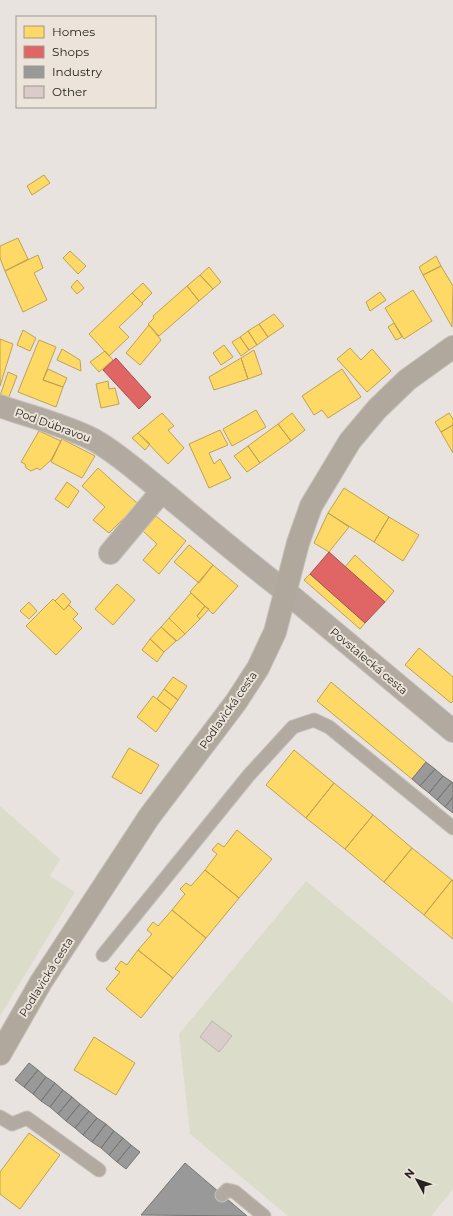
<svg xmlns="http://www.w3.org/2000/svg" width="453" height="1216" viewBox="0 0 453 1216" font-family="Montserrat,sans-serif">
<rect width="100%" height="100%" fill="#e8e3de"/>
<path fill="#dbdcc9" d="M0,806L60,859L50,876L75,892L0,1016Z
M306,881L453,1003V1189L431,1216H288L190,1134L179,1034Z"/>
<path fill="#ffd966" stroke="#bea251" d="M44,175L50,183L32,195L27,186Z
M18,238L28,259L5,271L0,258V246Z
M70,251L86,266L78,274L63,258Z
M38,255L43,268L34,273L47,300L23,312L5,271Z
M436,256L441,266L423,275L419,267Z
M441,266L453,286L452,327L423,275Z
M209,267L221,282L213,289L200,275Z
M200,275L213,289L199,301L187,286Z
M77,280L84,288L77,294L71,287Z
M143,283L152,293L142,303L132,293Z
M187,286L199,301L159,336L148,324L154,318L153,316Z
M413,290L432,321L404,339L385,308Z
M380,292L386,300L370,311L366,302Z
M132,293L143,304L119,327L129,337L109,356L89,334Z
M274,314L284,326L268,337L259,324Z
M394,323L402,337L396,340L388,327Z
M259,324L268,337L257,345L248,331Z
M149,325L161,340L140,365L126,353Z
M23,330L36,338L30,351L17,345Z
M248,331L257,345L249,350L240,337Z
M240,337L249,350L241,356L232,342Z
M0,339L13,344L0,386Z
M39,340L56,347L43,380L63,387L56,407L18,392Z
M224,345L233,357L221,365L213,353Z
M350,348L361,360L372,349L391,371L367,392L337,359Z
M62,349L80,360L81,371L57,360Z
M254,350L262,374L248,379L241,358Z
M105,351L113,360L99,372L90,362Z
M241,358L248,379L214,390L209,377Z
M48,369L67,378L63,387L43,380Z
M342,369L361,397L328,418L322,410L314,415L302,396Z
M8,372L17,376L8,399L0,396Z
M108,381L109,389L115,388L119,404L101,408L96,384Z
M256,410L266,427L232,446L223,429Z
M162,413L174,426L168,430L184,448L168,464L138,433Z
M292,413L305,430L291,441L278,424Z
M449,413L453,419V425L441,432L435,422Z
M278,424L291,441L260,463L248,446Z
M453,425V453L441,432Z
M220,430L228,445L209,453L214,464L220,459L231,478L209,488L189,444Z
M39,431L61,441L51,460L40,470L37,468L31,471L26,468L25,464L21,462Z
M138,433L150,444L145,450L132,438Z
M62,439L95,456L82,478L51,462Z
M248,446L260,463L247,472L234,456Z
M98,468L138,504L109,533L93,520L105,507L82,486Z
M67,482L79,491L68,508L55,499Z
M344,488L389,517L374,542L328,513Z
M328,513L349,527L329,552L314,543Z
M156,516L186,541L159,574L143,560L157,544L143,531Z
M389,517L419,535L403,561L374,542Z
M189,545L213,565L199,583L174,562Z
M355,555L394,591L385,602L345,567Z
M213,565L238,586L213,614L190,592Z
M310,574L365,623L360,629L304,580Z
M117,584L135,600L113,625L95,609Z
M63,593L71,602L64,610L55,601Z
M191,593L205,606L197,616L200,619L185,634L169,618Z
M53,599L64,610L69,605L78,614L73,619L82,628L56,655L26,626Z
M29,602L37,611L29,619L20,611Z
M205,606L209,609L200,619L197,616Z
M169,618L185,634L177,641L161,627Z
M161,627L176,641L164,652L150,639Z
M150,639L164,652L157,662L142,650Z
M419,648L453,677V701L451,703L405,665Z
M173,677L187,686L178,700L164,689Z
M331,682L426,762L412,779L317,701Z
M164,689L178,700L171,710L157,699Z
M153,696L171,710L156,732L137,717Z
M129,748L159,765L141,794L112,777Z
M294,750L334,783L306,818L266,785Z
M334,783L373,815L345,849L306,818Z
M373,815L412,848L384,882L345,849Z
M237,830L272,859L239,898L205,870L217,854L212,850L218,843L224,847Z
M412,848L452,880L424,915L384,882Z
M205,870L239,898L206,938L172,910L185,894L180,889L186,883L191,886Z
M452,880L453,881V939L424,915Z
M172,910L206,938L173,978L138,950L152,934L147,930L153,922L158,926Z
M138,950L173,978L141,1018L106,989L120,972L115,969L121,961L127,965Z
M94,1037L135,1063L116,1095L74,1070Z
M29,1133L60,1155L20,1209L0,1194V1172Z"/>
<path fill="#e06666" stroke="#a85251" d="M116,358L151,397L139,409L103,370Z
M329,552L385,602L365,623L310,574Z"/>
<path fill="#999" stroke="#767674" d="M426,762L435,769L420,786L412,779Z
M435,769L443,776L429,793L420,786Z
M443,776L452,782L437,800L429,793Z
M452,782L453,783V797L445,807L437,800Z
M453,797V813L445,807Z
M29,1063L38,1070L24,1087L15,1080Z
M38,1070L46,1077L33,1094L24,1087Z
M46,1077L55,1083L41,1101L33,1094Z
M55,1083L63,1090L50,1107L41,1101Z
M63,1090L72,1097L58,1114L50,1107Z
M72,1097L80,1104L66,1121L58,1114Z
M80,1104L89,1111L75,1128L66,1121Z
M89,1111L97,1118L83,1135L75,1128Z
M97,1118L106,1124L92,1142L83,1135Z
M106,1124L114,1131L101,1148L92,1142Z
M114,1131L123,1138L109,1155L101,1148Z
M123,1138L131,1145L117,1162L109,1155Z
M131,1145L140,1152L126,1169L117,1162Z
M185,1163L247,1216L141,1215Z"/>
<path fill="#d9ccc9" stroke="#bcb7b5" d="M212,1021L232,1036L219,1052L200,1037Z"/>
<g fill="none" stroke-linecap="round" stroke-linejoin="round">
<g stroke="#c4c0bc" stroke-width="15">
<path id="lane" d="M103,955L249,775L293,727L314,720L329,727L453,828
M0,1117L12,1124L27,1118L99,1170
M222,1195L227,1190L235,1192L264,1216"/>
</g>
<g stroke="#c4c0bc" stroke-width="24">
<path id="street" d="M0,406C31,417 65,425 94,440C119,454 140,474 162,491C203,525 243,559 285,591L453,731
M110,553L162,491"/>
</g>
<g stroke="#c4c0bc" stroke-width="24">
<path id="secondary" d="M0,1054L41,982L149,817L236,702L258,668L275,632L298,543L311,506L350,441L377,409L407,380L453,347"/>
</g>
<use href="#lane" stroke="#b2aaa0" stroke-width="13"/>
<use href="#street" stroke="#b2aaa0" stroke-width="22"/>
<use href="#secondary" stroke="#b1a89d" stroke-width="22"/>
</g>
<g text-anchor="middle" stroke-width="4" stroke-linejoin="round" paint-order="stroke">
<g font-size="11" fill="#26231f" stroke="#ece4da">
<text transform="translate(53 425) rotate(20)" y="4">Pod Dúbravou</text>
<text transform="translate(369 661) rotate(40)" y="4">Povstalecká cesta</text>
<text transform="translate(228 710) rotate(-55)" y="4">Podlavická cesta</text>
<text transform="translate(46 977) rotate(-58)" y="4">Podlavická cesta</text>
</g>
</g>
<rect x="16" y="16" width="140" height="92" fill="#ece4da" stroke="#9d978f"/>
<rect x="24" y="26" width="20" height="12" fill="#ffd966" stroke="#9d978f"/>
<text x="52" y="36" font-size="12" fill="#26231f">Homes</text>
<rect x="24" y="46" width="20" height="12" fill="#e06666" stroke="#9d978f"/>
<text x="52" y="56" font-size="12" fill="#26231f">Shops</text>
<rect x="24" y="66" width="20" height="12" fill="#999999" stroke="#9d978f"/>
<text x="52" y="76" font-size="12" fill="#26231f">Industry</text>
<rect x="24" y="86" width="20" height="12" fill="#d9ccc9" stroke="#9d978f"/>
<text x="52" y="96" font-size="12" fill="#26231f">Other</text>
<g transform="translate(417 1180) rotate(310)" stroke="#ece4da" stroke-width="3" paint-order="stroke">
<path d="M0-3L7 15L0 10L-7 15Z" fill="#26231f"/>
<text y="-6" font-size="11" font-weight="bold" text-anchor="middle" fill="#26231f">N</text>
</g>
</svg>
